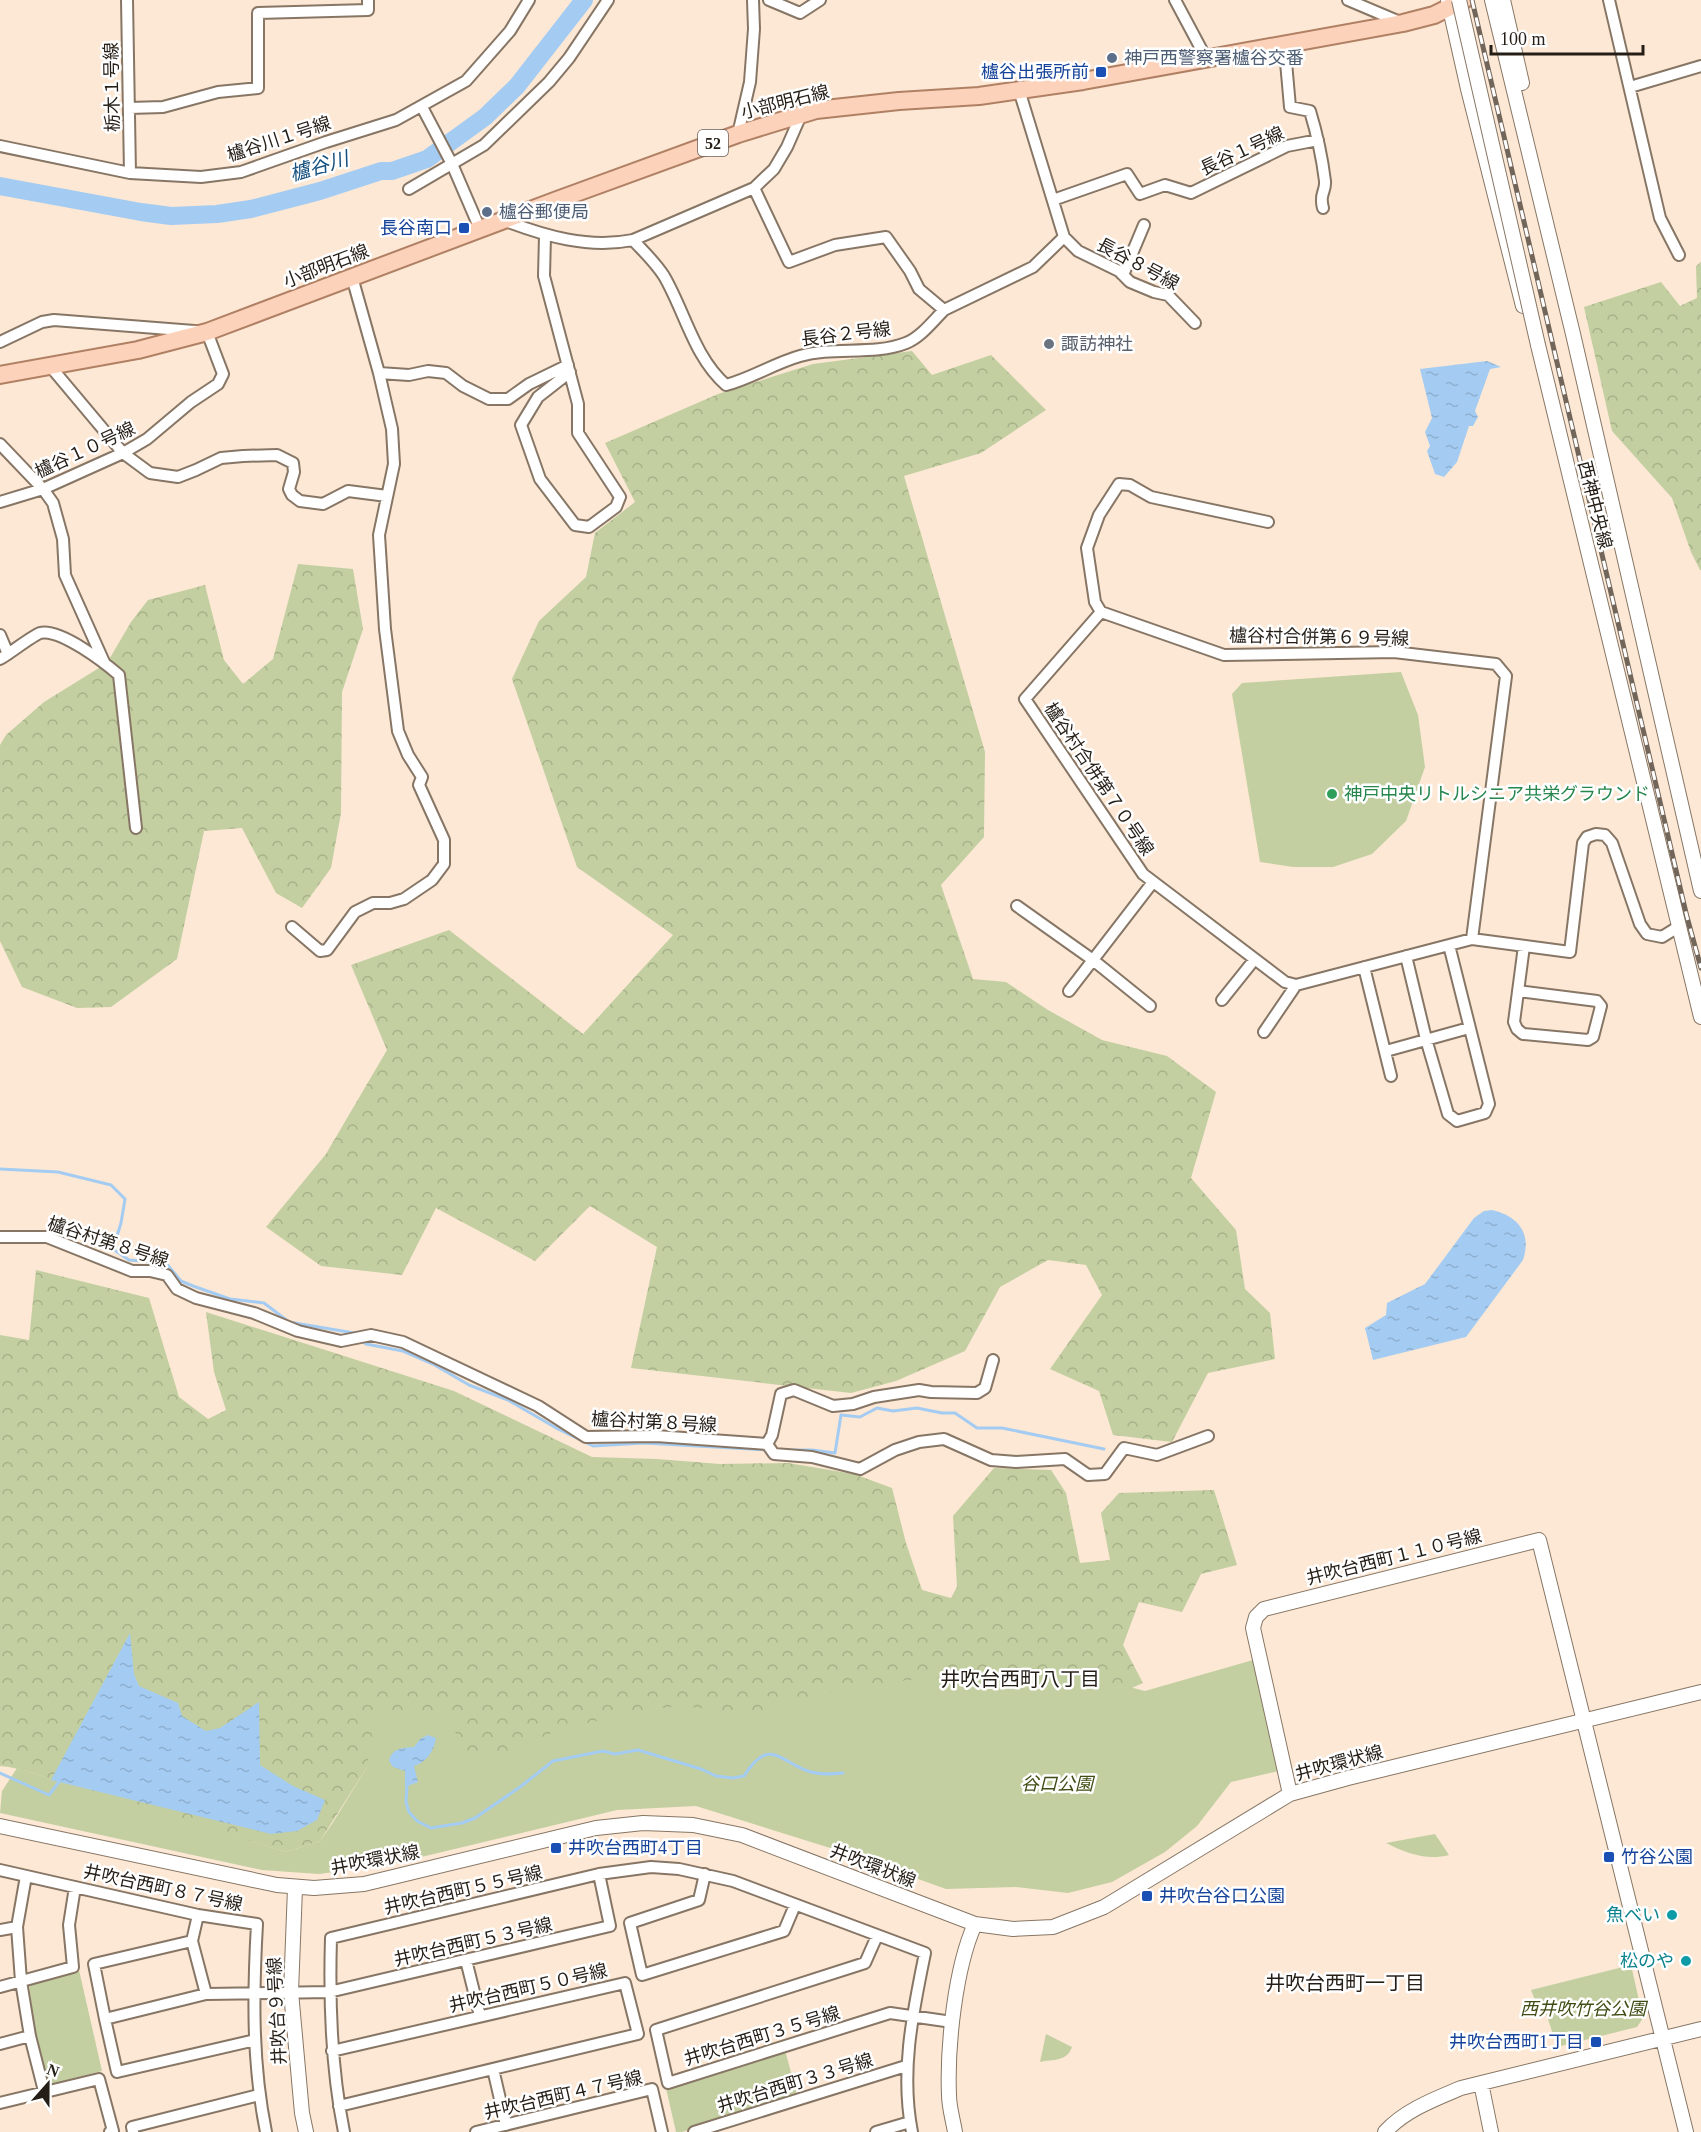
<svg xmlns="http://www.w3.org/2000/svg" width="1701" height="2132" viewBox="0 0 1701 2132" font-family="'Times New Roman','Noto Sans JP',serif">
<defs>
<pattern id="forest-crowns" width="20" height="18" patternUnits="userSpaceOnUse" patternTransform="scale(1.5)"><rect width="20" height="18" fill="#c3cfa0"/><path d="M2 6a3 3 0 1 1 6 0M12 15a3 3 0 1 1 6 0" fill="none" stroke="#a7b189"/></pattern>
<pattern id="water-ripples" width="26" height="14" patternUnits="userSpaceOnUse" patternTransform="scale(1.5)"><rect width="26" height="14" fill="#a4ccf2"/><path d="M2 4q2-2 4 0t4 0M15 11q2-2 4 0t4 0" fill="none" stroke="#8dafcf"/></pattern>
</defs>
<rect width="100%" height="100%" fill="#fce8d5"/>
<path fill="url(#forest-crowns)" d="M1701,262V570H1700L1691,552L1672,498L1612,431L1584,307L1661,282L1680,306L1697,298L1696,266Z
M912,351L932,375L991,355L1046,410L981,453L904,476L985,752L984,837L941,885L973,979L1006,982L1048,1010L1102,1040L1167,1056L1216,1092L1191,1178L1236,1230L1245,1289L1270,1313L1275,1359L1208,1373L1172,1442L1113,1435L1099,1391L1050,1369L1102,1295L1086,1265L1048,1260L1000,1287L965,1351L896,1381L851,1393L631,1368L657,1247L590,1206L535,1261L436,1208L402,1275L321,1266L266,1227L326,1154L387,1050L351,965L449,930L583,1034L673,935L577,867L512,679L539,621L586,577L595,533L635,502L605,443L718,394L813,364Z
M298,564L353,569L363,629L342,692L341,813L331,868L302,908L276,893L242,828L204,831L177,959L111,1007L77,1008L22,987L0,941V745L6,735L44,702L107,663L131,622L148,600L205,585L224,660L243,684L273,659Z
M36,1270L149,1298L179,1397L208,1419L226,1410L214,1372L206,1312L454,1391L592,1457L657,1459L720,1464L788,1463L854,1474L892,1488L906,1543L922,1590L951,1598L957,1587L953,1516L994,1468L1051,1470L1066,1493L1080,1563L1110,1560L1101,1513L1119,1493L1214,1490L1237,1565L1201,1574L1182,1612L1139,1602L1123,1645L1143,1683L1098,1703L502,1770L367,1767L320,1841L286,1852C220,1832 154,1812 88,1792C58,1783 31,1769 0,1766V1335L29,1340Z"/>
<path fill="#c3cfa0" d="M1401,672L1418,715L1425,767L1406,821L1372,854L1333,867H1293L1260,862L1232,694L1242,683Z
M1253,1660L1279,1771L1231,1782L1197,1826L1165,1852L1112,1882L1068,1893L1015,1887L946,1889L843,1852L696,1806L617,1810L392,1864L319,1874L262,1870L0,1813L2,1791L17,1768L286,1852L320,1841L332,1824L367,1767L376,1713L409,1718H447L468,1755L494,1757L554,1732L633,1711L683,1706L747,1714L852,1686L931,1678L987,1680L1061,1676L1098,1679L1145,1691Z
M1435,1834L1449,1855C1427,1861 1406,1853 1386,1843Z
M1631,1965L1643,2018L1637,2027L1557,2047L1547,2016L1539,2010L1531,1990Z
M79,1970L102,2071L48,2085L35,2035L29,1983Z
M1046,2034L1072,2047C1067,2062 1053,2059 1040,2062Z
M785,2050L797,2095L682,2132H676L666,2088Z"/>
<path fill="url(#water-ripples)" d="M1487,361L1501,367L1490,369L1475,411L1478,417L1473,426H1469L1457,462L1444,477L1435,474L1427,451L1430,446L1425,432L1432,418L1420,369Z
M1492,1210C1518,1216 1532,1233 1523,1260L1466,1337L1373,1360L1365,1328L1386,1315L1387,1303L1425,1284L1474,1218L1484,1211Z
M130,1633L134,1674L139,1686L178,1703L182,1716L206,1731L220,1728L259,1702L260,1765L293,1786L325,1800L317,1820L297,1831L271,1834L51,1780Z
M428,1735L436,1738C434,1751 427,1762 414,1766L418,1782L405,1787V1771L393,1767L389,1761C392,1748 402,1748 414,1747L420,1739Z"/>
<g fill="none" stroke-linecap="round" stroke-linejoin="round">
<path stroke="#a4ccf2" stroke-width="3" d="M0,1169L58,1172L111,1185L125,1199L121,1223L113,1249L129,1260L166,1263L181,1281L193,1286L230,1299L264,1303L289,1322L354,1333L356,1335
M361,1340L366,1344L403,1351L433,1364L469,1385L508,1400L558,1429L593,1446L644,1443L767,1450
M786,1450H812L835,1453L841,1415L860,1417L877,1408L893,1411L917,1408L942,1413H955L977,1428H1002L1104,1449
M0,1773L49,1795L59,1782
M407,1786L406,1802L409,1812L417,1821L431,1828L462,1823L475,1818L520,1787L553,1761L603,1751L615,1754L638,1750L701,1769L716,1776L733,1778L744,1776C770,1735 780,1763 811,1772C822,1775 832,1774 843,1773"/>
<path stroke="#a4ccf2" stroke-width="18" d="M0,186L141,212L171,216L217,214L251,209L320,191L381,171H392L427,159L485,117L517,86L584,0"/>
<g stroke="#877665" stroke-width="14">
<path id="minor" d="M127,0L130,173
M769,0L800,13L820,0
M1175,0L1206,58
M1348,0L1400,22
M1609,0L1660,218L1679,255
M1272,47L1286,62L1290,107L1310,111C1317,134 1322,157 1325,181C1326,192 1319,193 1323,208
M1630,87L1701,66
M1019,90L1064,237L1078,251L1119,271L1130,282L1154,292L1168,295L1195,323
M422,107L452,164L480,229
M129,108L163,107L218,92L258,88V13L368,10V0
M738,134L750,82L754,29L753,0
M0,146L130,173L201,177L241,172L326,142L396,120L466,81L510,31L529,0
M754,188L774,169L787,147L801,115
M409,189L484,145L549,82L569,58L608,0
M1053,200L1127,174L1140,194L1165,185L1191,193L1287,146L1318,140
M503,220C545,236 588,249 633,240L754,188L789,262L835,245L886,237L910,271L919,289L944,310C933,321 921,337 906,343C873,356 834,346 800,356C775,363 752,378 726,385C694,357 685,312 664,276C655,262 644,252 633,240
M545,236L544,276L578,404V433L620,497L616,507L589,527L575,525L540,479L521,425L538,397L570,372
M1123,275L1144,225
M352,277L379,373L409,375L428,371L446,373L463,386L489,399H508L529,384L568,365
M944,310L1033,267L1064,237
M0,342L42,322L54,320L207,332L223,374L218,384L191,402L147,439L123,453L43,489L0,502
M50,366L123,453L150,473L178,477L196,470L221,458L243,456L277,455L293,463L294,472L289,489L292,495L300,501L323,504L348,491L387,496
M0,444L43,489L53,503L63,539L65,575L104,662
M1268,522L1151,497L1130,485L1119,484L1099,515L1087,548L1095,602L1101,612L1224,655L1394,652L1496,664L1506,676L1472,939
M1101,612L1025,699L1143,874L1285,982L1296,985L1472,939L1570,952L1583,843L1587,837L1596,834L1605,835L1612,843L1640,924L1647,934L1662,937L1678,927
M0,635L8,654
M0,659C9,654 32,636 40,633C60,628 105,663 119,675L136,828
M1017,906L1093,960L1150,1006
M292,927L320,951L327,950L355,912L373,903H390L404,899L432,880L444,864V840L419,785L422,777L408,755L398,731L385,629L379,535L394,464L392,429L379,373
M1406,956L1426,1039L1448,1114L1457,1121L1485,1113L1489,1104L1449,945
M1364,967L1391,1076
M1069,991L1153,882
M1518,991L1597,1001L1601,1006L1593,1037L1588,1040L1523,1034L1517,1029L1514,1022L1524,946
M1222,1000L1254,960
M1264,1032L1296,985
M1386,1051L1469,1028
M0,1237H47L132,1271H150L167,1275L177,1289L196,1298L254,1313L298,1331L341,1341L371,1335L403,1342L538,1406L586,1437L656,1436L767,1444L774,1454L812,1457L860,1469L895,1450L919,1442L944,1439L991,1460L1016,1462L1065,1459L1088,1475L1105,1474L1124,1448L1157,1455L1208,1436
M767,1444L772,1435L781,1394L794,1390L833,1406L853,1404L874,1397L919,1390L931,1392L977,1393L985,1388L993,1360
M0,1870L198,1915L257,1924C253,1994 252,2063 266,2132
M705,1874L699,1900L630,1923L642,1975L784,1931L795,1905
M26,1876L17,1927L21,1981L30,2036L44,2091
M198,1915L192,1941L94,1964L105,2019L206,1994L329,1992L610,1926L599,1874
M0,1930L17,1927
M877,1936L865,1963L656,2030L668,2083L890,2013L952,2022
M192,1941L206,1994
M466,1960L480,2016
M0,1987L73,1967L69,1925L75,1887
M105,2019L117,2072L255,2040
M0,2044L30,2036
M332,2051L625,1983L638,2034L339,2106
M493,2069L506,2125
M0,2103L99,2079L113,2131L110,2132
M133,2132L132,2127L259,2095
M344,2132C331,2068 329,2004 331,1938L599,1874L651,1867L679,1869L733,1881L925,1953C913,2012 900,2071 912,2132
M476,2132L652,2089L662,2132
M694,2132L906,2066
M876,2132L910,2122"/>
</g>
<g stroke="#877665" stroke-width="16">
<path id="tertiary" d="M1448,0L1468,89L1523,306
M1492,0L1573,334L1701,891
M1503,0L1522,83
M1538,345L1701,1017
M1290,1794L1253,1628L1256,1617L1264,1609L1539,1540L1686,2132
M0,1826L277,1885L314,1888L364,1884L596,1828L643,1823L693,1825L742,1835L975,1924L1013,1929L1053,1927L1104,1907L1290,1794L1348,1778L1701,1692
M295,1888L291,1992L302,2113L306,2132
M1481,2083L1491,2132
M955,2132C953,2120 949,2107 949,2095C947,2047 955,1968 975,1924
M1385,2132C1405,2110 1435,2099 1461,2088L1701,2029"/>
</g>
<g stroke="#b08064" stroke-width="20">
<path id="primary" d="M0,375L138,350L207,332L557,200L738,134L816,110L899,101L979,96L1083,81L1403,23L1434,15L1464,0"/>
</g>
<use href="#minor" stroke="#fff" stroke-width="10"/>
<use href="#tertiary" stroke="#fff" stroke-width="14"/>
<use href="#primary" stroke="#fdd2bb" stroke-width="16"/>
<g stroke="#72665b" stroke-width="5">
<path id="rail" d="M1472,0L1687,917L1701,968"/>
</g>
<use href="#rail" stroke="#fff" stroke-width="3" stroke-dasharray="9" stroke-linecap="butt"/>
<g stroke="#877665" stroke-width="16" stroke-linecap="butt">
<path id="tertiary-bridge" d="M1459,0L1538,345"/>
</g>
<use href="#tertiary-bridge" stroke="#fff" stroke-width="14"/>
</g>
<g fill="#5c6f8a" stroke="#fff" stroke-width="2">
<circle cx="1112" cy="58" r="6"/>
<circle cx="487" cy="212" r="6"/>
</g>
<g fill="#1a4fb4" stroke="#fff" stroke-width="2">
<rect x="1095" y="66" width="12" height="12" rx="3"/>
<rect x="458" y="222" width="12" height="12" rx="3"/>
<rect x="550" y="1842" width="12" height="12" rx="3"/>
<rect x="1603" y="1851" width="12" height="12" rx="3"/>
<rect x="1141" y="1890" width="12" height="12" rx="3"/>
<rect x="1590" y="2036" width="12" height="12" rx="3"/>
</g>
<circle fill="#6b7280" stroke="#fff" stroke-width="2" cx="1049" cy="344" r="6"/>
<circle fill="#2e9e5b" stroke="#fff" stroke-width="2" cx="1332" cy="794" r="6"/>
<g fill="#0f9aa8" stroke="#fff" stroke-width="2">
<circle cx="1672" cy="1915" r="6"/>
<circle cx="1686" cy="1961" r="6"/>
</g>
<g text-anchor="middle" stroke-width="5" stroke-linejoin="round" paint-order="stroke">
<rect fill="#fff" stroke="#66625d" stroke-width="1.5" x="698" y="130" width="30" height="26" rx="4.5"/>
<g font-size="16" font-weight="bold" fill="#251e17">
<text x="713" y="149">52</text>
</g>
<g font-size="18" fill="#4e5e75" stroke="#fff" text-anchor="start">
<text x="1124" y="64">神戸西警察署櫨谷交番</text>
<text x="499" y="218">櫨谷郵便局</text>
</g>
<g font-size="18" fill="#164399" stroke="#fff" text-anchor="end">
<text x="1089" y="78">櫨谷出張所前</text>
<text x="452" y="234">長谷南口</text>
<text x="568" y="1854" text-anchor="start">井吹台西町4丁目</text>
<text x="1621" y="1863" text-anchor="start">竹谷公園</text>
<text x="1159" y="1902" text-anchor="start">井吹台谷口公園</text>
<text x="1584" y="2048">井吹台西町1丁目</text>
</g>
<g font-size="18" fill="#251e17" stroke="#fff">
<text transform="translate(112 87) rotate(-91)" y="6">栃木１号線</text>
<text transform="translate(785 102) rotate(-14)" y="6">小部明石線</text>
<text transform="translate(279 139) rotate(-18)" y="6">櫨谷川１号線</text>
<text transform="translate(1242 151) rotate(-25)" y="6">長谷１号線</text>
<text transform="translate(1138 264) rotate(28)" y="6">長谷８号線</text>
<text transform="translate(326 266) rotate(-21)" y="6">小部明石線</text>
<text transform="translate(846 334) rotate(-7)" y="6">長谷２号線</text>
<text transform="translate(85 450) rotate(-25)" y="6">櫨谷１０号線</text>
<text transform="translate(1595 505) rotate(76)" y="6">西神中央線</text>
<text transform="translate(1319 637) rotate(1)" y="6">櫨谷村合併第６９号線</text>
<text transform="translate(1099 779) rotate(56)" y="6">櫨谷村合併第７０号線</text>
<text transform="translate(108 1242) rotate(18)" y="6">櫨谷村第８号線</text>
<text transform="translate(654 1422) rotate(3)" y="6">櫨谷村第８号線</text>
<text transform="translate(1394 1557) rotate(-14)" y="6">井吹台西町１１０号線</text>
<text transform="translate(1339 1763) rotate(-15)" y="6">井吹環状線</text>
<text transform="translate(375 1860) rotate(-11)" y="6">井吹環状線</text>
<text transform="translate(873 1866) rotate(21)" y="6">井吹環状線</text>
<text transform="translate(163 1888) rotate(12)" y="6">井吹台西町８７号線</text>
<text transform="translate(463 1890) rotate(-13)" y="6">井吹台西町５５号線</text>
<text transform="translate(473 1942) rotate(-13)" y="6">井吹台西町５３号線</text>
<text transform="translate(528 1988) rotate(-13)" y="6">井吹台西町５０号線</text>
<text transform="translate(277 2011) rotate(-93)" y="6">井吹台９号線</text>
<text transform="translate(762 2036) rotate(-17)" y="6">井吹台西町３５号線</text>
<text transform="translate(795 2083) rotate(-17)" y="6">井吹台西町３３号線</text>
<text transform="translate(563 2095) rotate(-13)" y="6">井吹台西町４７号線</text>
</g>
<g font-size="18" fill="#5b616d" stroke="#fff" text-anchor="start">
<text x="1061" y="350">諏訪神社</text>
</g>
<g font-size="18" fill="#27864d" stroke="#fff" text-anchor="start">
<text x="1344" y="800">神戸中央リトルシニア共栄グラウンド</text>
</g>
<g font-size="18" font-style="italic" fill="#414c15" stroke="#fff">
<text x="1057" y="1790">谷口公園</text>
<text x="1583" y="2015">西井吹竹谷公園</text>
</g>
<g font-size="18" fill="#0d838f" stroke="#fff" text-anchor="end">
<text x="1660" y="1921">魚べい</text>
<text x="1674" y="1967">松のや</text>
</g>
<g font-size="20" font-style="italic" fill="#15507f" stroke="#fff">
<text transform="translate(319 166) rotate(-16)" y="7">櫨谷川</text>
</g>
<g font-size="20" fill="#251e17" stroke="#fff">
<text x="1020" y="1686">井吹台西町八丁目</text>
<text x="1345" y="1990">井吹台西町一丁目</text>
</g>
</g>
<g transform="translate(48 2084) rotate(21)" stroke="#ffffff" stroke-width="4.5" paint-order="stroke">
<path d="M0-4.5L10 22L0 15L-10 22Z" fill="#251e17"/>
<text y="-9" font-size="16" font-weight="bold" text-anchor="middle" fill="#251e17">N</text>
</g>
<path d="M1491 45v9h152v-9" fill="none" stroke="#251e17" stroke-width="3"/>
<text x="1500" y="45" font-size="18" fill="#251e17" stroke="#ffffff" stroke-width="4.5" paint-order="stroke">100 m</text>
</svg>
